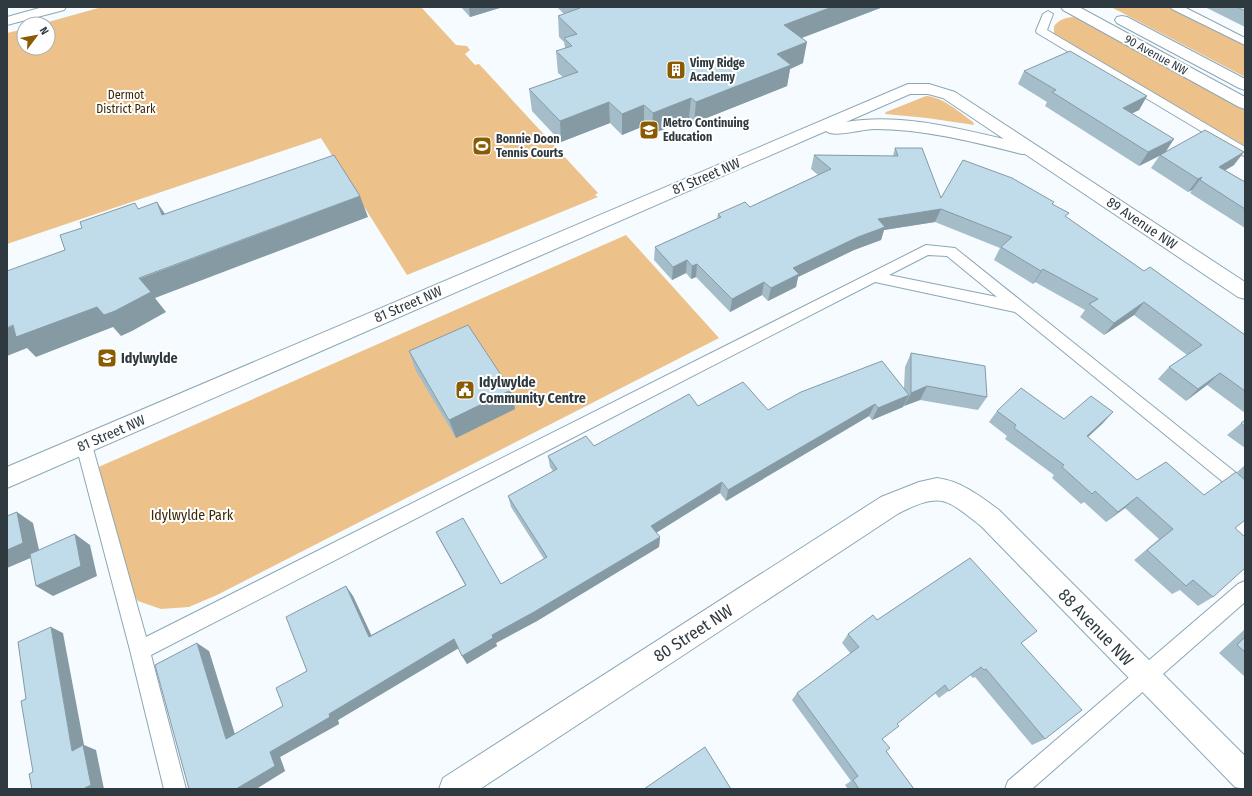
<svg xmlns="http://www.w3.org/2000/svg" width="1252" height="796" viewBox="0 0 1252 796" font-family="'Fira Sans Condensed',sans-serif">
<rect width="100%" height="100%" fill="#f5fbfe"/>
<path fill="#edc28a" d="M102,7H421L456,45L467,46L470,50L465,54L475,65L479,64L598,193L595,195L598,197L407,275L321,138L7,244V33L24,29V48H48V24H41Z
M1111,7H1169L1245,45V77Z
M1072,17L1080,18L1245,109V146L1054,35V26C1059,20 1064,18 1072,17Z
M926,96C943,97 959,112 973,122L974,125L927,118L885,114L886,112Z
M626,235L719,338L217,595L189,607L161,609L138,601L124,584L94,469Z"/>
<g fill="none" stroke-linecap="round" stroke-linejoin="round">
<g stroke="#8da7b5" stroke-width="2">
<path id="lane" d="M1171,7H1184L1245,38V45L1172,9Z
M1048,11L1053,14L1047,30L1245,147V156L1241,155L1037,33L1036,31L1043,14Z
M926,245L955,248L1245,480V498L1239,495L1015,312L875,282L151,655L186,789H164L130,650L76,445L78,440L84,438L90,440L92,445L146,637ZM928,255L947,256L997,297L889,275Z
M1245,581V602L1032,789H1005L1008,781L1238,584Z"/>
</g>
<g stroke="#8da7b5" stroke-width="2">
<path id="street" d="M908,84H929L955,92L1245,282V299L1238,297L1025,154H1022C974,142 924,129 874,129C863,129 833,138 826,131L7,488V467ZM910,94H928L943,98L1004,139C953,127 898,113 846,122Z
M937,478C961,481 980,496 999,510L1245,756V789L1235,787L981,526C945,498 942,492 899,513L480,789H439L443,778L881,497L919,482Z"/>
</g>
<g stroke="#8da7b5" stroke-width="2">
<path id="secondary" d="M43,7H66L64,10L7,25V17Z
M1061,7H1079L1245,97V109L1239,107L1063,10Z
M1122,16L1127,17L1245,79V90L1239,88L1117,23L1115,20L1117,17Z"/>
</g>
<use href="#lane" fill="#fff" fill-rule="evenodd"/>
<use href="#street" fill="#fff" fill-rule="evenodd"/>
<use href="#secondary" fill="#fff" fill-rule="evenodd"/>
</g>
<path fill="#a5bdc9" d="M461,7H503L470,17Z
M557,7H883L802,38L803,63L790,69L787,86L694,123L689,119L652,134L644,126L622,135L610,123L561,142L532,111L529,89L563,77L558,73L556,51L565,48L564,42L559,37L558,16L564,14Z
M1205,7H1245V27Z
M1024,71L1147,96L1139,110L1131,113L1165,153L1234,165L1225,170L1245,182V228L1190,193L1192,190L1188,192L1151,168L1160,155H1161L1139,166L1045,106L1047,102L1018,84Z
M895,148L941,198L1052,204L1066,217L1144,271L1245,335V413L1207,385L1186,401L1158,379L1169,367L1187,355L1134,315L1104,335L1080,317L1085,310L1035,282L1033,284L994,260L1000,248L935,222L884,230L881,240L854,250L798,277L796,287L768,301L762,295L730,312L696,277L691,279L686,273L672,280L654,260L655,247L717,219L718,214L750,207L818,175L811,169L814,155L893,156Z
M409,351L511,390L515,409L456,438L416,371Z
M911,353L987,397L978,410L920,400L904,406V405L903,407L872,420L869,416L726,501L720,493L656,533L660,537L659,547L537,621L496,643L497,646L467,664L458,648L338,720L339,724L280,757L285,771L256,789H189L209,651L235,734L283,706L307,671L353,596L371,635L465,585L441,542L436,532L501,584L544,559L511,507L508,496L553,471L550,467L548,456L594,446L698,406L768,410L904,388L905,367Z
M997,411L1064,419L1113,412L1102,424L1088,437L1137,480L1204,495L1235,528L1213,597L1198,606L1180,590L1172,594L1134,560L1159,539L1125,508L1106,522L1084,502L1081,504L1052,478L1054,475L1005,439L1007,436L989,422Z
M1245,420V448L1227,435Z
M1245,465V479L1237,472Z
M877,620L1021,643L1045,739L1032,745L975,677L973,678L970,675L939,698L935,693L897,724L882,739L886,751L914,789H848L845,785L851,781L792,700L797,693L851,654L842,643L848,634Z
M1245,629V677L1219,653Z"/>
<path fill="#869aa4" d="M469,7H503L470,17Z
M832,7H883L780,46L784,25Z
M807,42L803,63L790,69L787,86L694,123L696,102L777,54Z
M1147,96L1139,110L1115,122L1123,108Z
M691,98L689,119L652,134L653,113Z
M609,102L610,123L561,142L560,121Z
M644,105V126L622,135V114Z
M1174,139L1165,153L1139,166L1148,152Z
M1244,152L1234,165L1209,180L1219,167Z
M1202,177L1192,190L1188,192L1198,179Z
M360,196L368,217L155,298L166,312L132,331L121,336L113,327L36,357L27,348L7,356V328Z
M157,202L171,223L162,215Z
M941,209L935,222L884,230L881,240L854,250L798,277L796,287L768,301L771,288L793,268L878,219Z
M687,260L686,273L672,280L673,267Z
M697,264L696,277L691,279L692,266Z
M1043,269L1035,282L1033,284L1041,271Z
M764,282L762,295L730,312L732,299Z
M1144,302L1134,315L1104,335L1114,323Z
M1220,373L1207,385L1186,401L1198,389Z
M927,386L920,400L904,406L911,393Z
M511,390L515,409L456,438L449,420Z
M909,395L903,407L872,420L878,408Z
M875,404L869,416L726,501L728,490Z
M1113,412L1102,424L1077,447L1087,436Z
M722,482L720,493L651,536V526Z
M1137,497L1125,508L1106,522L1118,512Z
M17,512L33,523L40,554L7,568V550Z
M75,534L90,545L97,576L53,596L36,586Z
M660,537L659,547L537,621L496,643L497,646L467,664L462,656L492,635Z
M346,586L353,596L376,645L369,637Z
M51,627L63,633L84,745L96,750L104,789H83L72,751Z
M454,639L459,648L338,720L339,724L280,757L285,771L256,789H236L270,752L329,714Z
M197,643L209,651L238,745L226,739Z"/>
<path fill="#c0dcea" stroke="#869aa4" d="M579,7H832L784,25L807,42L777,54L791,65L696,102L691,98L653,113L644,105L622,114L609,102L560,121L529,89L578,72L556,51L572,46L564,38L577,34L558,16L580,8Z
M1237,7H1245V11Z
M1070,51L1147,96L1123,108L1174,139L1148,152L1052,92L1056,90L1024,71Z
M1205,130L1244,152L1219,167L1245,182V209L1200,180L1202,177L1198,179L1160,155Z
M895,148H922L941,198L963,160L1012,178L1054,202L1052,204L1069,213L1065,216L1144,271L1150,267L1245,335V391L1220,373L1198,389L1169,367L1202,345L1144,302L1114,323L1089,304L1098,299L1043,269L1041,271L1001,247L1012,237L941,209L878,219L885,227L858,237L793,268L799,274L771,288L764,282L732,299L697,264L692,266L687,260L673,267L655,247L721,217L718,214L745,202L750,207L831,169L814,155L898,156Z
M334,155L360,196L139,278L151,292L115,311L104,315L97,307L16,337L13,325L7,328V271L65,250L60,235L82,228L80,222L135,203L138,209L157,202L162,215Z
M468,325L511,390L449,420L409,351Z
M911,353L985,366L987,397L927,386L911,393Z
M882,361L909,395L878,408L875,404L728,490L722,482L651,526L660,537L534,612L492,635L493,638L462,656L454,639L329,714L330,717L270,752L275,766L236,789H189L155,665L197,643L226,739L283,706L276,688L307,671L286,617L346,586L369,637L466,585L436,532L463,518L501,584L547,557L508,496L557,469L548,456L586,436L594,446L689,394L698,406L743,382L768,410L801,392Z
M1021,388L1064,419L1091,396L1113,412L1087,436L1137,480L1166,462L1204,495L1236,472L1245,480V520L1235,528L1245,537V568L1213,597L1193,580L1186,586L1147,550L1173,529L1137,497L1118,512L1095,491L1092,494L1062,467L1064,465L1014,428L1016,425L997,411Z
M1245,420V427L1241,423Z
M17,512L23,543L7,550V516Z
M75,534L81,566L36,586L30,554Z
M970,558L1037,631L1021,643L1082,710L1045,739L986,669L984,670L981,667L949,691L945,685L897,724L899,726L882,739L890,748L886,751L914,789H859L853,780L858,776L797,693L859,647L848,634L873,615L877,620Z
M51,627L72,751L83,745L91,785L83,789H32L29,774L33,772L21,701L26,699L18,642Z
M1245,637V652L1237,645Z
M705,747L731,789H644Z"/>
<defs>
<g id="building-square" transform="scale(1)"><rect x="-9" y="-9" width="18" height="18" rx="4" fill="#8b5b02" stroke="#fff"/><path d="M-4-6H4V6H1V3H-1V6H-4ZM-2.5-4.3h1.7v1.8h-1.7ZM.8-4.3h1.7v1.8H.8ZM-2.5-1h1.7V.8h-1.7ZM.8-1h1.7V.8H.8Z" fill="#fff"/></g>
<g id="school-square" transform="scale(1)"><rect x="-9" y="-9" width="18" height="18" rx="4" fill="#8b5b02" stroke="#fff"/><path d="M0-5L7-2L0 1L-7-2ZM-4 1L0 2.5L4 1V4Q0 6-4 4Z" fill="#fff"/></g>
<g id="stadium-square" transform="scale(1)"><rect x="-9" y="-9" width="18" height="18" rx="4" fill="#8b5b02" stroke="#fff"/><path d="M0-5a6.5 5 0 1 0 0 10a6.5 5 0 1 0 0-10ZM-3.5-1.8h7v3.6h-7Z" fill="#fff"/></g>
<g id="civic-square" transform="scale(1)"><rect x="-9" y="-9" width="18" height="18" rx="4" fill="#8b5b02" stroke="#fff"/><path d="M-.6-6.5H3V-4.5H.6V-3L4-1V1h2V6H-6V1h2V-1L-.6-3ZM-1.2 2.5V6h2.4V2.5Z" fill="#fff"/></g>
</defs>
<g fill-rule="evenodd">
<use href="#building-square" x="676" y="70"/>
<use href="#school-square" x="649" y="130"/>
<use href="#stadium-square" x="482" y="146"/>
<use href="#school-square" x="107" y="358"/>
<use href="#civic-square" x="465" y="390"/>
</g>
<g text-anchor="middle" stroke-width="4" stroke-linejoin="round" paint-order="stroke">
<g font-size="12" fill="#2f3a40" stroke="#fff">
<text transform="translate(1156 55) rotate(29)" y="4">90 Avenue NW</text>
</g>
<g font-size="12" font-weight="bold" fill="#2f3a40" stroke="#fff" text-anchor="start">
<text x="690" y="67">Vimy Ridge<tspan x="690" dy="14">Academy</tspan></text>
<text x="663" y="127">Metro Continuing<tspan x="663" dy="14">Education</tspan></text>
<text x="496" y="143">Bonnie Doon<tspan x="496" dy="14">Tennis Courts</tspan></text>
</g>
<g font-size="12" fill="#3d2706" stroke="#fff">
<text x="126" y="99">Dermot<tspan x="126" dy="14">District Park</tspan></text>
</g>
<g font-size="14" fill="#2f3a40" stroke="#fff">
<text transform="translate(706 176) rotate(-23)" y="5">81 Street NW</text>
<text transform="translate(1142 223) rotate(34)" y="5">89 Avenue NW</text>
<text transform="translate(408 304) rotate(-23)" y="5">81 Street NW</text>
<text transform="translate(111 433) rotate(-23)" y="5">81 Street NW</text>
</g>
<g font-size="14" font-weight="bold" fill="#2f3a40" stroke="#fff" text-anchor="start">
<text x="121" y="363">Idylwylde</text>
<text x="479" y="387">Idylwylde<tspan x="479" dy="16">Community Centre</tspan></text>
</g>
<g font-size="14" fill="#3d2706" stroke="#fff">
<text x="192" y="520">Idylwylde Park</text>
</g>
<g font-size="17" fill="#2f3a40" stroke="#fff">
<text transform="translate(1096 627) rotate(46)" y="6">88 Avenue NW</text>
<text transform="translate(693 633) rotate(-33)" y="6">80 Street NW</text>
</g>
</g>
<rect width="1252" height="796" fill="none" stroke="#2f3a40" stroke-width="16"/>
<g transform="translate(36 36) rotate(58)"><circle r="19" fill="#ffffff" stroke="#acb0b3"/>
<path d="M0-3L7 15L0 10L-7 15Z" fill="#8b5b02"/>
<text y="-6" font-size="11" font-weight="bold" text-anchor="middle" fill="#2f3a40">N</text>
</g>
</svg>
